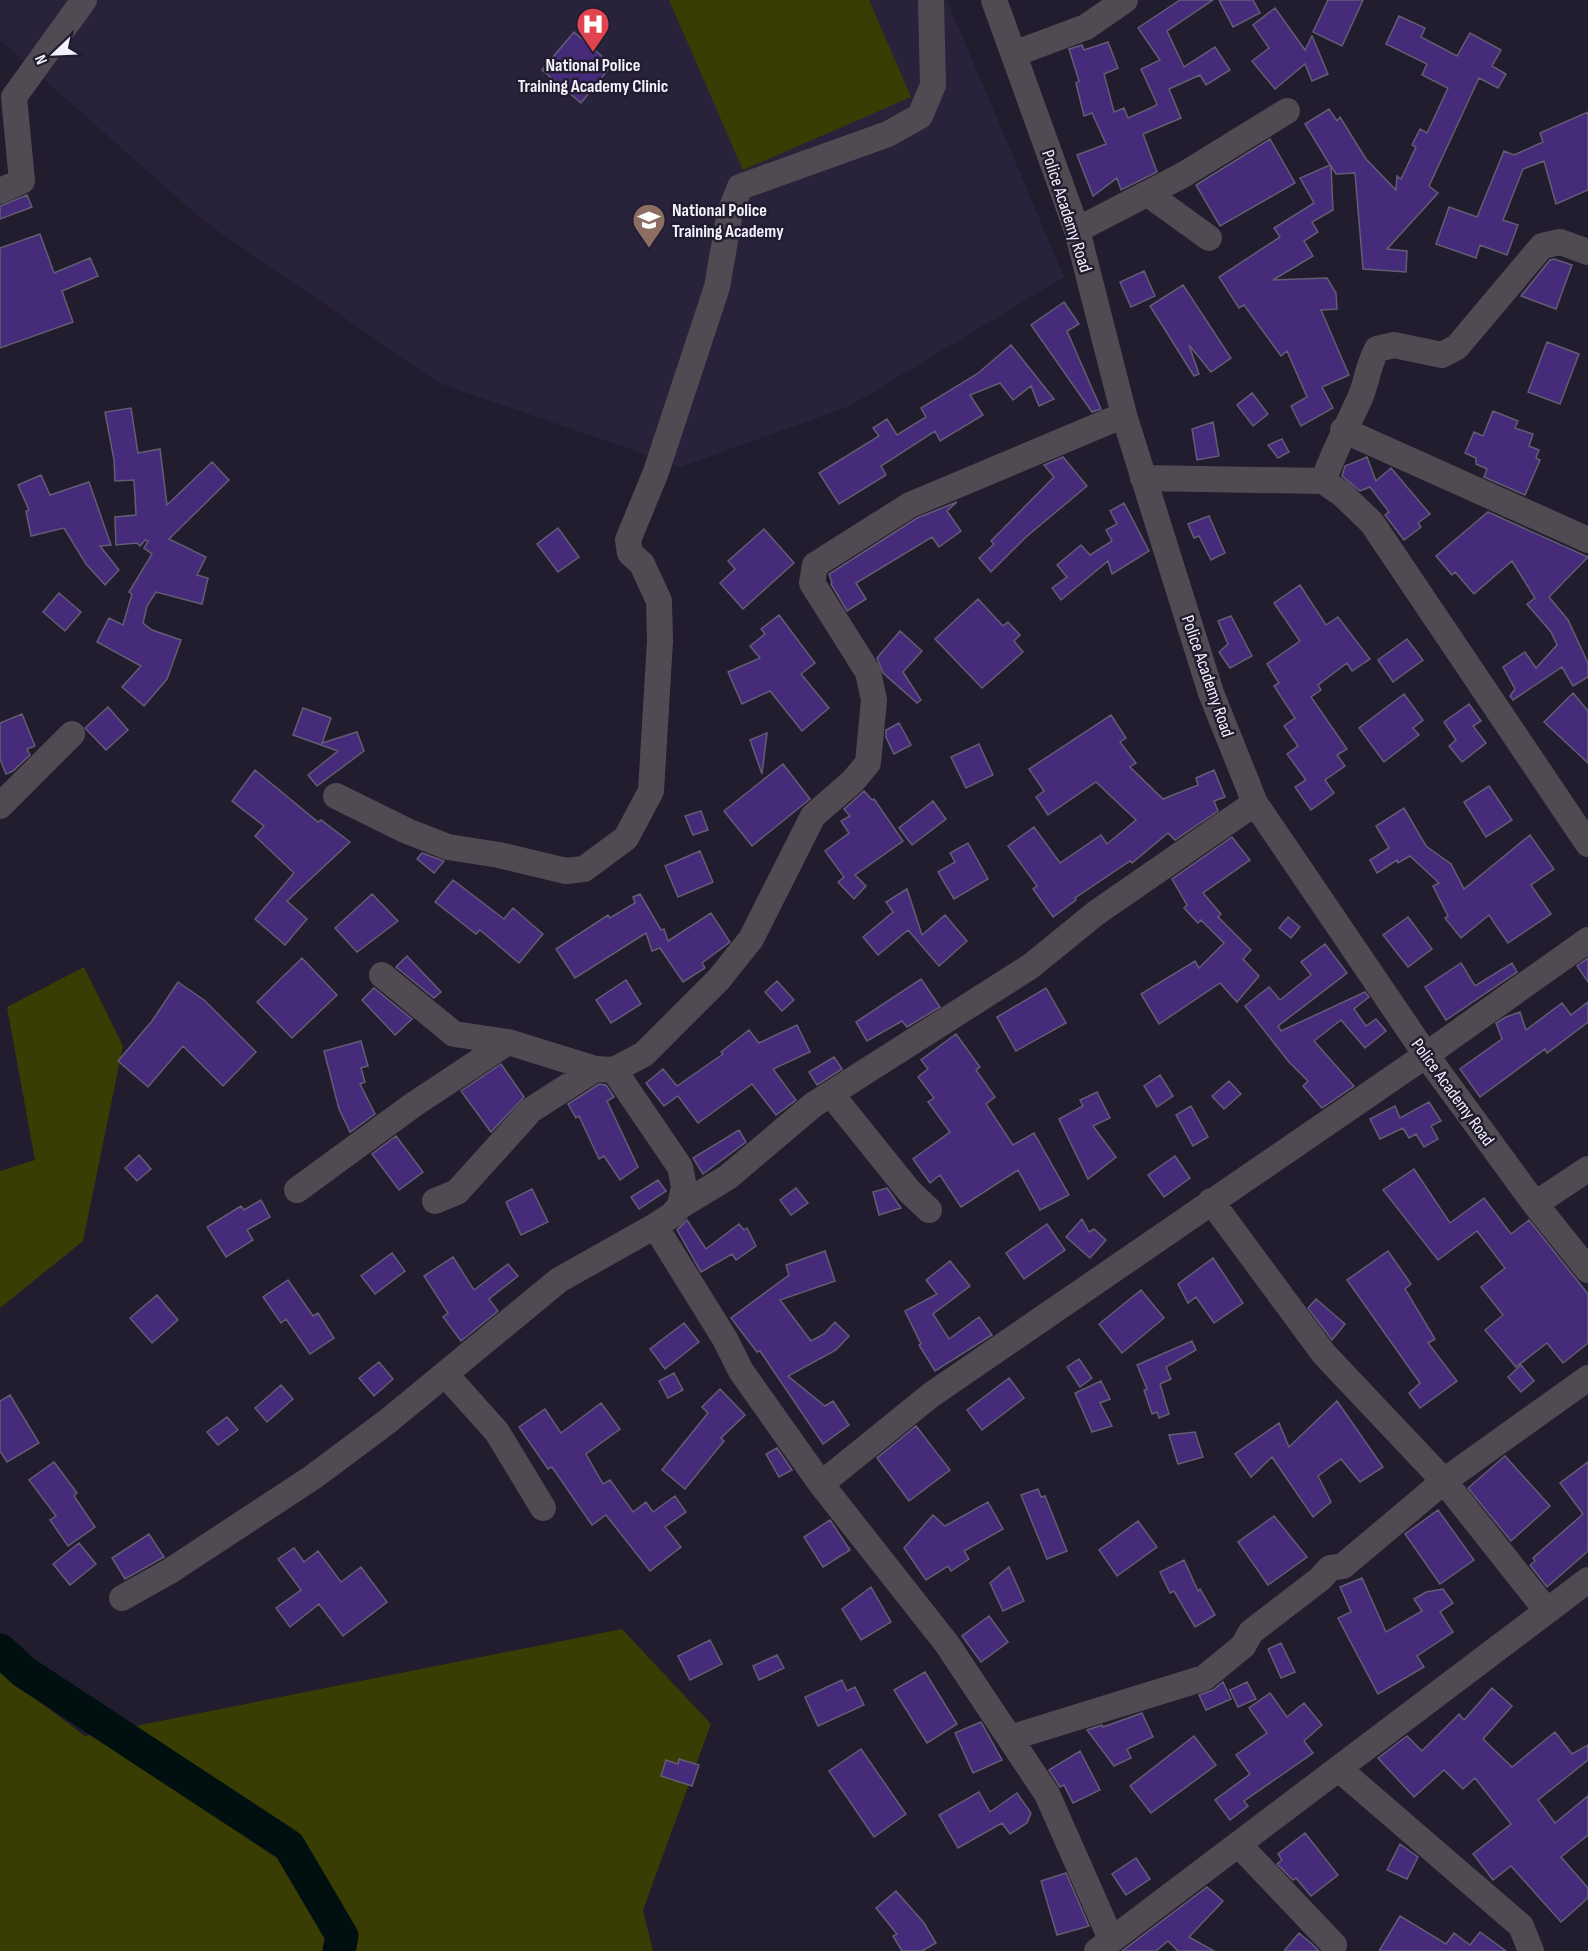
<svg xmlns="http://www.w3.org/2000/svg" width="1588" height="1951" viewBox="0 0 1588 1951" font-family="'Sofia Sans Condensed',sans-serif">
<rect width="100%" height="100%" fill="#211c2e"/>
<path fill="#29223b" d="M0,0H947L1064,277L850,406L681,467L439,383L205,222L0,40Z"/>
<path fill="#393d03" d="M669,0H869L911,97L743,170Z
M84,967L123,1046L83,1241L0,1308V1171L35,1160L7,1007Z
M622,1629L711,1724L643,1910L653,1951H0V1672L85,1736Z"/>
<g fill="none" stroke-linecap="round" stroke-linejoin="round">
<path stroke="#001011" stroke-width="33" d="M0,1650L24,1672L289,1846L342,1936L339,1951"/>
</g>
<path fill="#472b7b" stroke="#625d73" stroke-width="1.5" d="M1180,0H1213L1167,31L1184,67L1215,47L1230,70L1206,85L1200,75L1169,89L1181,118L1143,134L1157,172L1121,190L1117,178L1093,196L1077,155L1106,144L1092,113L1084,116L1076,83L1079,81L1069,49L1082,45L1084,50L1108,42L1118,68L1104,74L1114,112L1124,108L1128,118L1155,106L1157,104L1141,69L1160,60L1138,28Z
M1219,0H1253L1260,13L1233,27Z
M1328,0H1363L1342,46L1313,32Z
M1275,8L1305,50L1312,36L1328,74L1312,81L1305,64L1275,89L1252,61L1269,48L1253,25Z
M1399,16L1425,28L1421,37L1457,56L1470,33L1501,50L1492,66L1506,74L1498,88L1479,78L1429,186L1438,193L1387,249L1407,251L1406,272L1363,269L1355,173L1336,174L1331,166L1333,210L1312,222L1318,232L1304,241L1313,256L1273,280L1327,278L1336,293L1337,309L1321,310L1349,375L1322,387L1333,408L1301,426L1291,406L1307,397L1287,351L1281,356L1244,305L1239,308L1219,277L1280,237L1274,228L1314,203L1300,178L1330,165L1305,124L1329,109L1337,121L1340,117L1366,159L1396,190L1397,176L1401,179L1416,147L1412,145L1420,129L1427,133L1448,88L1422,75L1427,64L1386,44Z
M574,32L612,65L581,103L542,70Z
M1588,112V190L1556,204L1544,161L1523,169L1503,220L1518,225L1507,255L1480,245L1476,258L1436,244L1449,207L1477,217L1504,151L1514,155L1543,142L1540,133Z
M1270,139L1295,183L1220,226L1196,185Z
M27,195L32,207L0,219V206Z
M40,234L54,273L90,258L98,276L62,291L73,322L0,348V248Z
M1554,259L1572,265L1556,309L1521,296L1550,260Z
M1144,271L1155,296L1131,307L1120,282Z
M1183,285L1231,358L1211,372L1189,345L1199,374L1194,376L1150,306Z
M1064,302L1079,324L1067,331L1101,409L1092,412L1031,325Z
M1547,342L1579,354L1560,404L1528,392Z
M1011,345L1054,399L1039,406L1031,386L1013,400L1000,383L970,395L983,415L940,441L935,431L881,466L886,475L839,504L819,473L879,436L873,428L887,419L897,435L926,417L921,408L977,374Z
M1252,393L1268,414L1253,426L1237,405Z
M131,408L138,453L160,449L167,505L212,462L229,480L169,539L206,557L197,575L208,578L202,604L156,592L147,606L143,623L152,630L181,640L167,679L144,706L122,687L141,666L97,642L109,618L123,625L132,594L129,592L152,554L144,548L148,541L145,540L140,546L137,543L116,545L115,517L136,515L134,480L115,481L114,460L105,412Z
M1493,411L1518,421L1515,428L1533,434L1529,446L1539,450L1536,458L1540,460L1525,495L1484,477L1487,469L1476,464V458L1465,453L1474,432L1483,436Z
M1213,422L1219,456L1197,460L1192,429Z
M1282,439L1289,452L1278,458L1268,445Z
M1063,457L1087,486L1026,537L991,572L979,558L994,544L991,541L1054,477L1044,465Z
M1367,457L1376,481L1391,468L1430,514L1418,523L1421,527L1404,540L1385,515L1389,512L1370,487L1360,491L1342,476L1345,466Z
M41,475L50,495L89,482L111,545L100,546L119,570L105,585L86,564L64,528L31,536L26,511L29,510L18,485Z
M957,502L947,511L961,531L939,547L932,537L856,583L866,599L847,611L831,584L832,583L829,574L917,518Z
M1124,503L1149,551L1112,574L1108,561L1061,600L1052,588L1067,577L1057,565L1081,545L1090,555L1112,541L1106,530L1117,524L1110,511Z
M1488,512L1588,557L1549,597L1568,620L1588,663V677L1573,686L1562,667L1513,700L1510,696L1515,689L1503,667L1525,652L1536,668L1557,645L1551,632L1527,604L1535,598L1512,561L1474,594L1455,572L1452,575L1436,556Z
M1209,516L1225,553L1211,560L1199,536L1194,538L1188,524Z
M558,528L579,557L558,572L537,544Z
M764,529L794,563L743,609L720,583L735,569L728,561Z
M1300,585L1326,625L1338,617L1370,659L1352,671L1347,663L1318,685L1321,690L1311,697L1347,749L1337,755L1345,766L1325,780L1334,793L1311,810L1295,787L1306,780L1287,754L1298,746L1284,726L1295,718L1274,686L1279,683L1267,664L1300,641L1274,603Z
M59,593L81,612L65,631L43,612Z
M978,599L1003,626L1008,622L1020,635L1014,641L1023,652L982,688L935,639Z
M779,615L815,663L801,674L829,708L802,731L770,691L742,704L728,672L760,658L750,646L765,634L761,629Z
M1231,616L1252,656L1230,668L1219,652L1228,644L1218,621Z
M900,631L922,651L903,672L921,700L917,703L883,673L877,658Z
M1407,639L1423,660L1393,682L1378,660Z
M1573,693L1588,711V763L1544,722Z
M1404,694L1423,720L1413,728L1419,735L1384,762L1359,728Z
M1469,704L1481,721L1473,726L1486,743L1462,762L1449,746L1456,740L1444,722Z
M108,707L128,730L106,750L85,728Z
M303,708L331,718L322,743L357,732L364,751L317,786L308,775L338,751L293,735Z
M22,714L35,746L27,749L30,755L13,771L6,774L0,759V723Z
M1111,715L1126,738L1120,742L1136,763L1130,767L1163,799L1198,785L1196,778L1214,770L1225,797L1214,801L1218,811L1175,840L1168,833L1132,863L1130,861L1075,898L1076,900L1053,917L1033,889L1037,886L1008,846L1034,827L1060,863L1101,835L1107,844L1136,820L1096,782L1048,815L1036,797L1044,791L1029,769Z
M899,723L911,745L894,754L886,737V730Z
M767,733L762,774L750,740Z
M979,744L993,775L966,788L951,757Z
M783,764L810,799L752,846L724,811Z
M255,770L318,822L321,820L350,842L287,901L307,919L285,945L255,919L294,873L255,836L264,826L232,801Z
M1489,786L1512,820L1486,837L1464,802Z
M864,791L872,800L874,799L903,841L855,875L866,886L854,899L838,882L844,877L825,851L849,833L841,821L850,816L844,809Z
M933,801L946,819L912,845L899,828Z
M1404,808L1426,846L1451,864L1464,889L1530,835L1554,869L1531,885L1551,914L1508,943L1489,915L1461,938L1445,918L1448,916L1433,886L1439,883L1410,856L1398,863L1397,860L1377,873L1370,860L1389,848L1376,826Z
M701,811L708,830L693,835L685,816Z
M1232,837L1250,860L1203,893L1221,914L1218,917L1251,950L1243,959L1259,976L1237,1002L1220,983L1159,1024L1141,994L1195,961L1199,968L1224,943L1201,920L1198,923L1184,908L1187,905L1172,879Z
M968,843L988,879L954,899L938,872L955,862L950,853Z
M700,851L713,882L678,897L665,866Z
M422,853L444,861L434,873L417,859Z
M453,880L504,919L513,908L543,934L519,963L480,930L476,934L435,902Z
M907,889L922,935L945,915L967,941L939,966L908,930L878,955L863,937L893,912L886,902Z
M372,894L398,921L357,952L335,928Z
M640,894L661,930L664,929L668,941L711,913L730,942L702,963L705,968L683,982L660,948L652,951L646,933L575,978L556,949L608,915L610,918L635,903L633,897Z
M1288,917L1300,927L1291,938L1279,928Z
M1408,917L1432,949L1408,967L1383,935Z
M1325,944L1347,973L1278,1026L1281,1031L1365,992L1369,997L1354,1009L1366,1026L1376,1019L1386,1031L1365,1048L1341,1020L1314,1041L1354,1086L1322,1108L1303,1086L1308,1081L1289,1062L1245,1006L1269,987L1280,1000L1311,975L1301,962Z
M407,956L441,992L434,998L396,967Z
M302,958L337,995L292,1038L257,1002Z
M1588,958V982L1577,966Z
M1461,963L1475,986L1512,963L1517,972L1446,1020L1425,987Z
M921,979L940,1007L907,1027L902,1021L867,1041L856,1022Z
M626,980L641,1004L611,1023L596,1000Z
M777,981L794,1000L782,1011L765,992Z
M178,982L204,1000L256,1052L223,1086L183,1046L148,1087L118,1061L152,1021Z
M374,988L412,1019L395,1035L362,1000Z
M1046,988L1066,1023L1016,1051L997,1017Z
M1588,1002V1022L1547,1053L1545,1049L1480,1097L1460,1069L1502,1039L1496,1023L1506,1017L1520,1012L1526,1030L1562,1003L1571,1015Z
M797,1025L810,1052L773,1069L796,1100L776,1115L752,1084L698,1123L678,1096L664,1106L646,1083L663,1069L677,1086L723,1054L721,1052L749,1030L759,1043Z
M956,1034L980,1067L976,1070L995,1097L986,1104L1013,1145L1034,1133L1069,1195L1040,1210L1018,1170L961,1207L940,1175L930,1183L913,1159L950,1132L928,1102L934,1098L918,1077L928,1069L921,1060Z
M361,1041L368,1066L361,1068L365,1082L360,1084L375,1114L350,1132L339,1109L324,1051Z
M834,1057L842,1069L817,1085L809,1072Z
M501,1064L524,1097L491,1132L461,1091Z
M1160,1075L1173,1096L1157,1107L1144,1086Z
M1229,1081L1241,1094L1224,1109L1212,1096Z
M599,1084L606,1085L614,1097L607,1101L638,1167L620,1180L604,1156L599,1159L579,1116L576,1118L568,1104Z
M1097,1092L1110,1118L1093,1126L1116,1157L1088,1179L1059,1119L1083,1106L1080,1100Z
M1429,1102L1441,1121L1431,1126L1438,1139L1424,1147L1416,1134L1409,1138L1403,1128L1380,1139L1370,1119L1395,1106L1400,1118Z
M1191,1106L1208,1137L1193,1146L1176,1115Z
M739,1130L746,1142L703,1174L693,1158Z
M396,1136L423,1172L399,1190L372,1154Z
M139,1155L151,1169L137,1181L125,1168Z
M1175,1156L1190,1178L1164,1197L1148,1175Z
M1414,1169L1450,1223L1484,1198L1511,1234L1529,1220L1588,1294V1343L1563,1363L1547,1343L1516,1367L1485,1330L1503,1315L1481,1287L1505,1268L1477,1231L1438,1260L1383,1190Z
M658,1180L666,1191L639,1209L631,1197Z
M796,1188L808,1203L791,1215L780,1200Z
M887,1188L901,1208L879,1215L873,1192Z
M532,1189L548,1222L521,1235L506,1202Z
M261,1200L270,1217L247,1230L253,1240L226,1257L207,1227L241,1206L244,1210Z
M1082,1219L1089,1232L1094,1229L1106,1240L1090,1258L1066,1237Z
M687,1220L706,1249L739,1224L744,1230L747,1228L756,1246L736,1260L732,1254L701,1272L677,1230Z
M1047,1224L1065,1250L1024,1279L1006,1253Z
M825,1251L835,1281L780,1300L811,1341L824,1334L835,1322L849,1336L836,1350L788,1376L825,1406L833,1401L849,1425L823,1444L760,1351L757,1352L731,1318L789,1275L786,1265Z
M1388,1251L1411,1284L1405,1289L1435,1339L1428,1343L1457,1381L1420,1408L1409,1393L1420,1383L1347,1280Z
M392,1253L405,1271L375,1294L361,1276Z
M453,1257L474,1290L508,1264L518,1276L489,1299L498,1311L461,1341L443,1317L448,1313L424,1276Z
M1213,1258L1243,1303L1214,1323L1196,1297L1188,1303L1178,1284Z
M950,1261L970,1286L933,1314L949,1339L979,1317L992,1335L935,1371L919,1345L921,1344L905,1311L937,1294L926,1280Z
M288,1280L313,1316L318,1313L334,1338L310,1354L286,1319L281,1323L263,1297Z
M1141,1290L1164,1318L1122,1353L1099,1324Z
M157,1295L178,1320L152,1343L130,1318Z
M1316,1299L1345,1324L1332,1340L1308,1308Z
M684,1323L699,1342L665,1369L650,1349Z
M1192,1341L1196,1350L1166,1367L1171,1379L1160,1384L1169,1414L1159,1418L1157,1412L1152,1414L1144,1390L1147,1389L1137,1365Z
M1079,1359L1092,1378L1080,1387L1067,1367Z
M379,1362L393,1379L374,1396L359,1378Z
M1521,1365L1534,1381L1521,1392L1508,1377Z
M674,1373L683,1390L668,1398L659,1381Z
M1009,1378L1024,1398L982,1430L967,1410Z
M1101,1381L1110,1399L1100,1403L1112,1426L1092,1432L1075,1393Z
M281,1385L293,1399L267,1422L255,1408Z
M720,1389L745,1415L721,1438L724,1441L685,1489L662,1470L708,1413L702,1407Z
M10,1395L39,1443L7,1462L0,1451V1401Z
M1337,1401L1383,1467L1360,1482L1341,1459L1318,1476L1331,1502L1313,1517L1272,1457L1251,1477L1235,1454L1279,1423L1289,1447Z
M601,1403L620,1429L586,1454L603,1484L610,1480L633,1512L646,1502L653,1512L675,1496L686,1512L665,1527L681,1547L650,1571L606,1515L592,1525L552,1467L548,1469L519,1427L545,1409L561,1433Z
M227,1417L238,1430L218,1445L207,1432Z
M916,1426L950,1470L909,1501L877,1458Z
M1195,1432L1203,1457L1178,1464L1169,1435Z
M777,1448L792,1470L779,1477L766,1454Z
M1505,1456L1550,1506L1511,1541L1468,1488Z
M54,1462L77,1493L74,1496L95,1527L68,1546L50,1520L56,1516L29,1480Z
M1588,1462V1551L1547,1587L1530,1565L1535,1561L1533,1558L1583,1514L1560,1483Z
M1038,1489L1041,1497L1045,1496L1067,1551L1047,1559L1021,1495Z
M988,1502L1003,1529L964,1551L969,1559L951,1571L948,1566L926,1580L904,1548L933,1515L945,1526Z
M1438,1510L1474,1560L1440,1584L1405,1534Z
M1274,1516L1307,1557L1268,1585L1238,1542Z
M830,1520L850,1550L823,1567L804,1537Z
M1138,1521L1157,1547L1117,1576L1099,1550Z
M149,1534L164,1557L125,1579L112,1558Z
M79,1543L96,1564L70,1585L53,1564Z
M294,1548L304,1562L318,1551L341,1582L361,1567L387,1602L343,1636L319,1604L290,1627L276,1608L301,1590L278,1559Z
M1184,1560L1198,1591L1200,1589L1215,1615L1195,1627L1174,1591L1170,1593L1160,1572Z
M1009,1567L1024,1601L1003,1611L990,1583Z
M1362,1578L1386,1632L1422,1611L1414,1599L1426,1592L1443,1589L1453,1603L1440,1612L1453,1632L1417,1656L1424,1667L1378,1694L1338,1618L1351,1612L1340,1587Z
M871,1587L891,1622L861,1640L842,1609Z
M989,1616L1008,1642L981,1662L962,1636Z
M710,1640L722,1664L690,1680L678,1656Z
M1281,1643L1295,1672L1281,1678L1268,1649Z
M777,1655L784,1668L759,1680L753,1666Z
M925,1672L957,1724L927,1743L894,1690Z
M842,1680L847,1691L855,1687L864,1705L818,1726L805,1697Z
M1223,1682L1231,1699L1206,1710L1199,1695L1213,1690Z
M1247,1682L1256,1699L1238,1707L1230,1690Z
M1492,1688L1512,1706L1483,1739L1512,1767L1555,1732L1572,1754L1588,1745V1760L1538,1800L1555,1823L1588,1796V1835L1561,1857L1588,1888V1898L1561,1922L1511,1866L1493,1880L1473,1854L1511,1824L1475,1778L1463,1789L1444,1770L1414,1797L1378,1758L1407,1736L1422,1751L1459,1714L1464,1720Z
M1270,1693L1287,1717L1304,1703L1322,1725L1304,1741L1313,1753L1244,1801L1248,1806L1230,1820L1215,1800L1250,1774L1236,1755L1267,1733L1249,1708Z
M1142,1713L1153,1737L1127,1749L1131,1758L1114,1766L1087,1730L1102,1725L1103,1727Z
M981,1722L1002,1760L973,1773L955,1733Z
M1194,1736L1216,1765L1151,1813L1130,1786Z
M861,1749L906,1814L874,1837L829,1771Z
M1080,1751L1100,1790L1073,1803L1064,1785L1060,1787L1049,1770Z
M679,1759L699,1765L692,1786L661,1776L666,1760L678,1764Z
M979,1792L990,1812L1017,1793L1031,1813L1027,1823L1010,1834L1002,1823L958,1848L939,1815Z
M1305,1833L1338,1875L1311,1896L1296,1878L1293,1880L1277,1864L1282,1860L1278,1854Z
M1400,1844L1418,1857L1407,1879L1387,1870Z
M1136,1858L1150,1879L1126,1895L1112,1874Z
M1066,1873L1089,1926L1057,1935L1041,1881Z
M1207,1887L1223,1901L1189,1937L1214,1951H1178L1168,1941L1156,1951H1122Z
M896,1891L924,1923L936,1943L922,1951H902L893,1936L897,1934L876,1908Z
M1400,1916L1446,1944L1454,1933L1470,1945L1480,1932L1506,1951H1379Z
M1299,1933L1312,1944L1319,1951H1284Z"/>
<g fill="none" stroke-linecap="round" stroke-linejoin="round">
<path stroke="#524a52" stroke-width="26" d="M994,0L1077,230L1124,415L1211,693L1255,803L1426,1055L1535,1204L1588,1270
M1014,54L1086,27L1125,0
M0,191L22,181L14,97L84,0
M1148,194L1209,238
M1077,230L1183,175L1287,111
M1343,430L1588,540
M1143,478L1323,481L1342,494L1372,523L1588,844
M1323,481C1334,452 1347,426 1360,398C1367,382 1368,365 1377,349L1394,345L1442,355L1457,347L1542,246L1560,242L1588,252
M336,796L407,831L448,847L499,855L566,871L584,869L626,838L651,791L660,641L659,601L642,564L630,553L628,540L656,472L717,287L730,212L740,187L888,134L920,116L933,85L931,0
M0,806L72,734
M382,975L454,1034L508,1042L595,1069L614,1070L644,1054L719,979L751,939L813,816L853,781L868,763L874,700L868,672L812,583L815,565L910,505L1124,415
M614,1070L680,1167L684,1187L680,1206
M831,1094L909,1191L929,1210
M297,1190L413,1105L508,1042
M435,1201L457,1192L531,1110L595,1069
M1211,1201L1324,1354L1444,1481L1547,1611
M1535,1204L1588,1169
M655,1226L725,1339L741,1371L821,1484L947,1644L1047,1794L1111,1939
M445,1374L497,1432L543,1508
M821,1484L931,1395L1426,1055L1588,940
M122,1598L170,1571L313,1477L388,1421L559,1280L655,1226L672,1215L680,1206L728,1177L813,1105L1031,966L1096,913L1255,803
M1010,1738L1204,1678L1243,1646L1251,1632L1320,1579L1330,1568L1343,1566L1444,1481L1588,1378
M1340,1770L1521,1926L1531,1951
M1239,1845L1334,1945
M1097,1951L1588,1580"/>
</g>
<defs>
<g id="hospital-pin" transform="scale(1.725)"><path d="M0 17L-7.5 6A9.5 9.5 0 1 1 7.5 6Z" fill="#e0444e" stroke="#211c2e"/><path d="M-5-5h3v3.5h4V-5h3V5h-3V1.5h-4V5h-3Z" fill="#fff"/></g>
<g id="school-pin" transform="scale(1.725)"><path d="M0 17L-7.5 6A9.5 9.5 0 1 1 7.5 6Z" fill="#8d6e63" stroke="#211c2e"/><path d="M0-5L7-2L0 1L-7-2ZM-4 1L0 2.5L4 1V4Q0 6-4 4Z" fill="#fff"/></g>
</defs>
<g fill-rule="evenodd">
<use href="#hospital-pin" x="593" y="24"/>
<use href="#school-pin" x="649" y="220"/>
</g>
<g text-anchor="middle" stroke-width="5" stroke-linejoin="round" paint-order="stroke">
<g font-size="18" font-weight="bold" fill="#f4f1fe" stroke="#211c2e">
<text x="593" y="71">National Police<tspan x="593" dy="21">Training Academy Clinic</tspan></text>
<text x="672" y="216" text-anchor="start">National Police<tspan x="672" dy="21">Training Academy</tspan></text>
</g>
<g font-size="18" fill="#f4f1fe" stroke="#211c2e">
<text transform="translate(1067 211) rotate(72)" y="6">Police Academy Road</text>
<text transform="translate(1208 676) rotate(71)" y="6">Police Academy Road</text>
<text transform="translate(1453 1092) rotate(54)" y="6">Police Academy Road</text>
</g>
</g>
<g transform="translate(54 54) rotate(247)" stroke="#211c2e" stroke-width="4.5" paint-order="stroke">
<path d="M0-4.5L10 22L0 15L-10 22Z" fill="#f4f1fe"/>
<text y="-9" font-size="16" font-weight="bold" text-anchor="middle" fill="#f4f1fe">N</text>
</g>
</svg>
